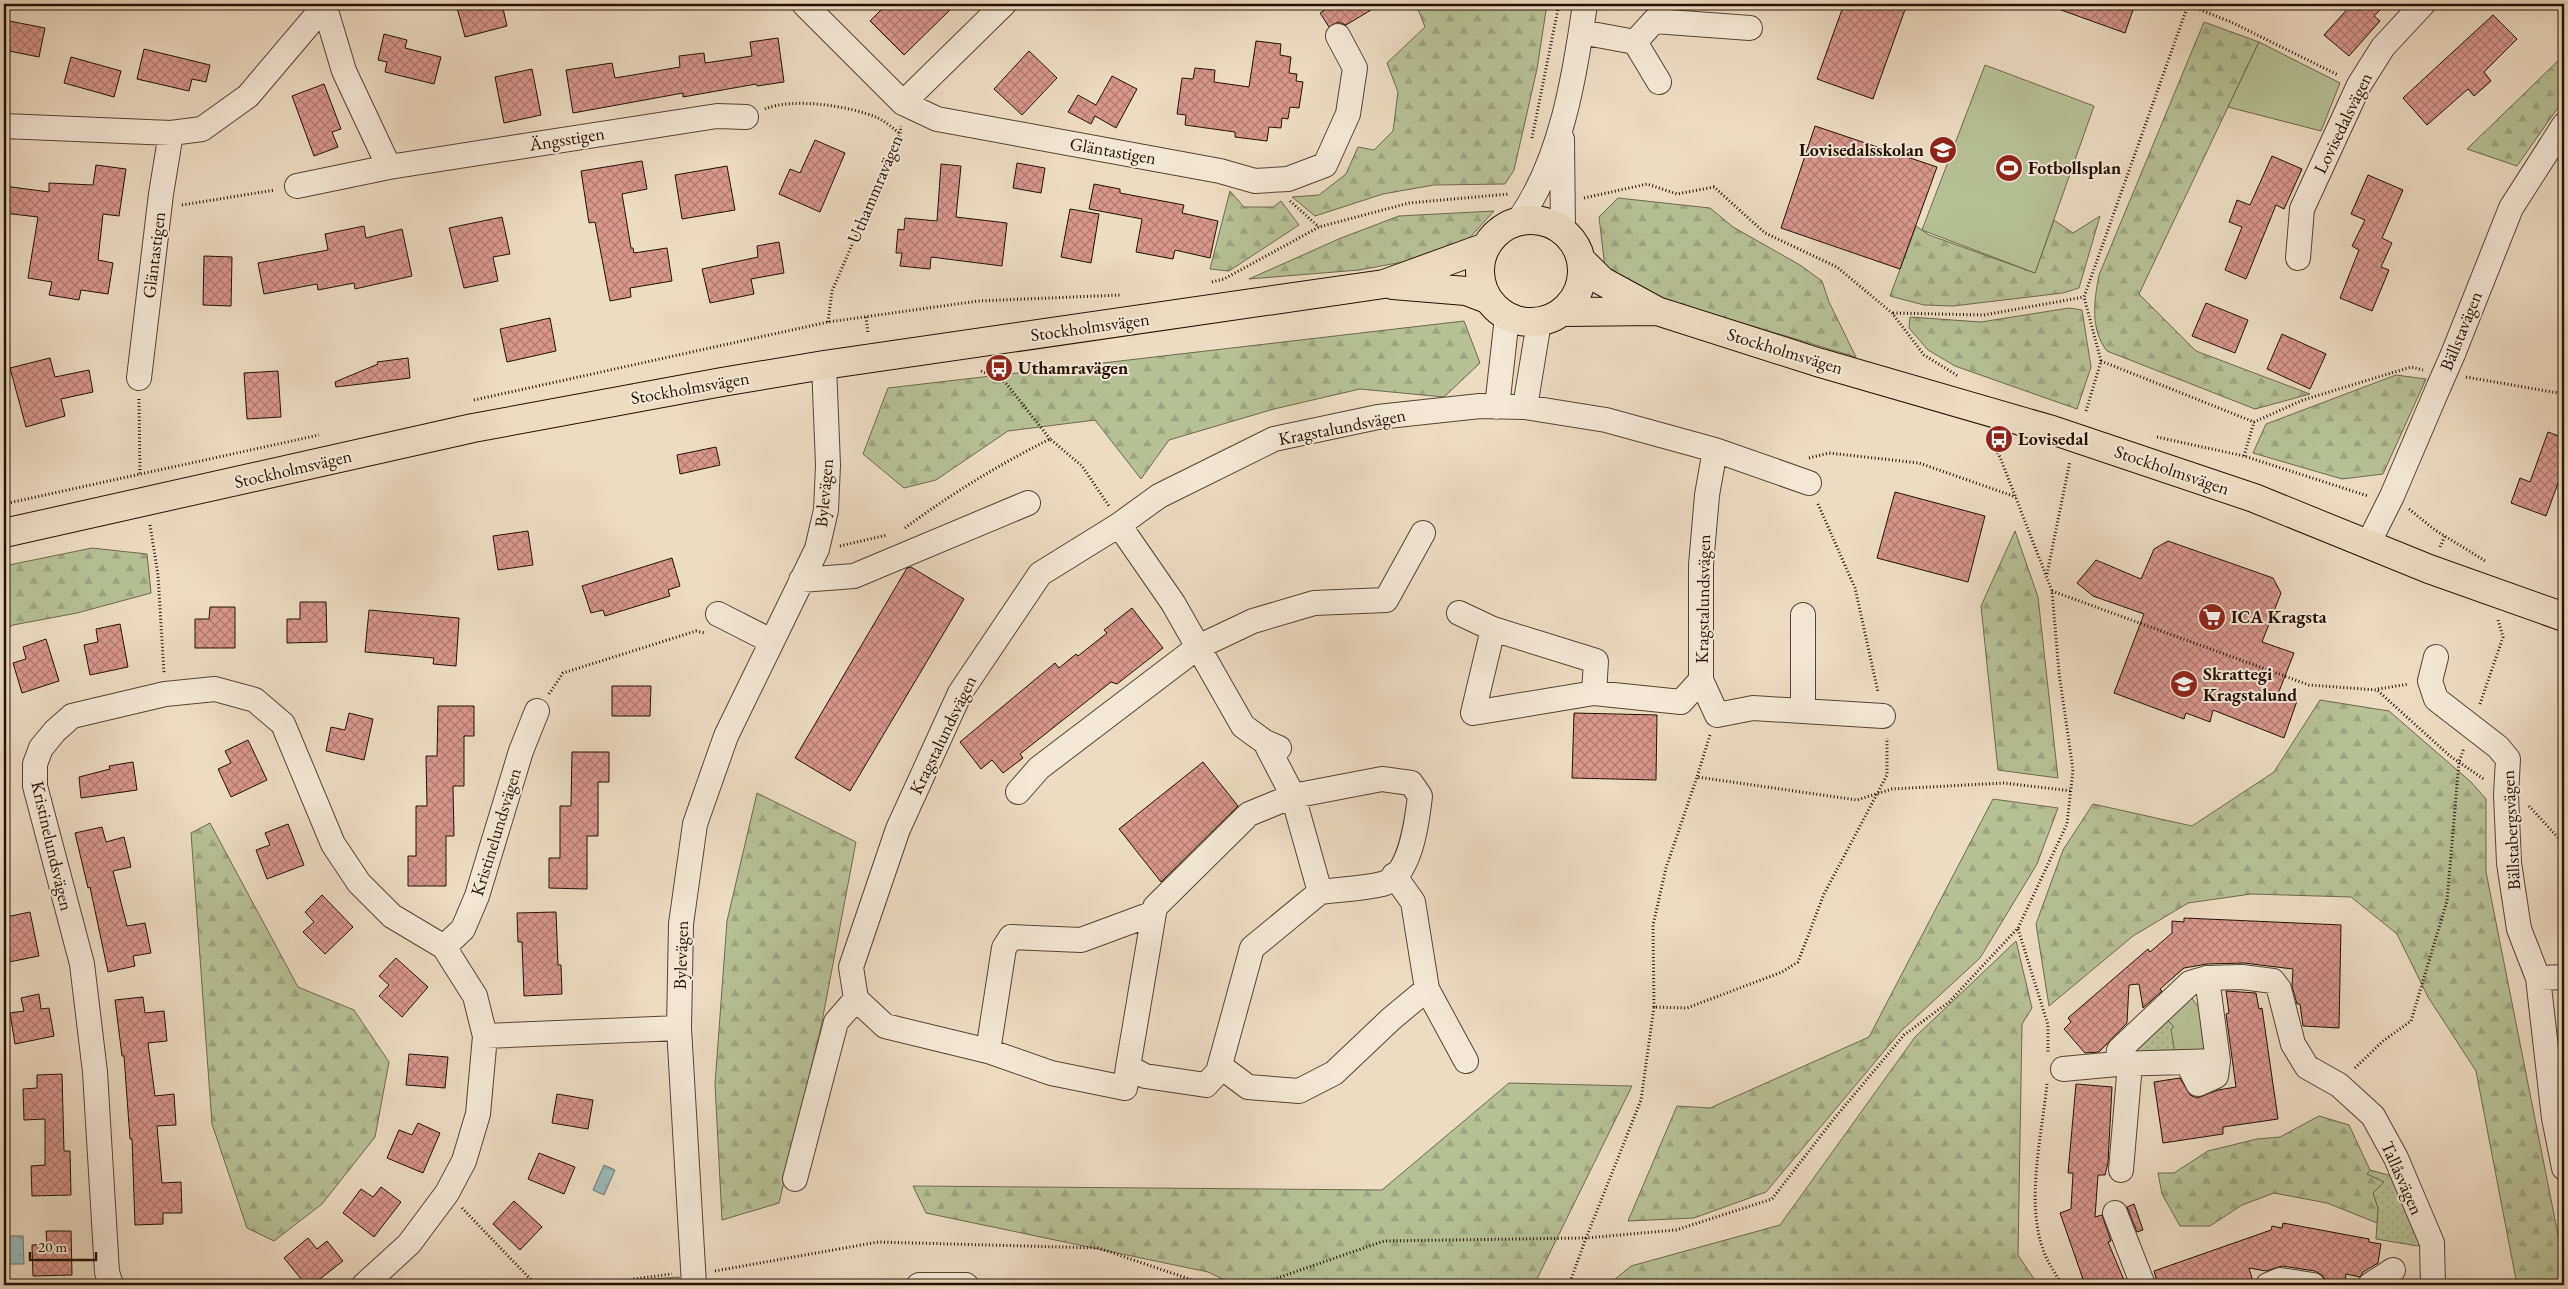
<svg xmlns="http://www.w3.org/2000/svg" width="2568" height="1289" viewBox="0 0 2568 1289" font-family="'EB Garamond',serif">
<defs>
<pattern id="grass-dots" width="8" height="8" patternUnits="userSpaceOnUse" patternTransform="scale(1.25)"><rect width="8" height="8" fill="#b6c194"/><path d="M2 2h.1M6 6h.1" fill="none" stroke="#9ca57e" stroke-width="1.8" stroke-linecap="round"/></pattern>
<pattern id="forest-firs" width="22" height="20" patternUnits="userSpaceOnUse" patternTransform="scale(1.25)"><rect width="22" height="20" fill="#b6c194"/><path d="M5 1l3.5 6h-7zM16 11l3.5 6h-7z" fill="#9ca57e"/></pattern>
<pattern id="water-ripples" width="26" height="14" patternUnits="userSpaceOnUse" patternTransform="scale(1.25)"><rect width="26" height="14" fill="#9bbabb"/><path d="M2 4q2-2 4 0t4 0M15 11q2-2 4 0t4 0" fill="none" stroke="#859f9f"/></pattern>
<pattern id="building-cross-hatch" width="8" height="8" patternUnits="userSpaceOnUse" patternTransform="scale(1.25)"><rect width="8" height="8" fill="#d9978d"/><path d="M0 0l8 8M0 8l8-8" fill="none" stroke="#b07a71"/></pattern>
</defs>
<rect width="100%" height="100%" fill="#ecdcc1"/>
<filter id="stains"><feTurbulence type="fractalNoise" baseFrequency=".004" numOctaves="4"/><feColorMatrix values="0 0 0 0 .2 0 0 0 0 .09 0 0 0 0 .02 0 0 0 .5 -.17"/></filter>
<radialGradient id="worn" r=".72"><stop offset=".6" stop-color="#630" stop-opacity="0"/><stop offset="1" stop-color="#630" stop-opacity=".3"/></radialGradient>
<path fill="url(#grass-dots)" stroke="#6d6a4a" d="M2163,1015L2174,1027L2175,1054L2135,1056L2133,1045Z
M2370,1170L2392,1176L2420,1244L2418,1246L2376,1239L2378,1208L2366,1174Z
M679,1277V1285H628L653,1279Z"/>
<path fill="url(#forest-firs)" stroke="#6d6a4a" d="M1416,4H1547L1537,69L1514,170L1505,184L1434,185L1383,194L1315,216L1292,197L1319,195L1346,174L1358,147L1374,150L1393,131L1398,92L1387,63L1425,27Z
M2204,22L2259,42L2139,294L2196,351L2310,394L2255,409L2107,351C2090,330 2094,300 2099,275Z
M2564,55V99L2517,166L2467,149Z
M1230,191L1244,207H1273L1281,201L1299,225L1229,271L1210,269Z
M1618,198L1710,208L1733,227L1800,265L1822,281L1829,302L1856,357L1622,287L1606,276L1599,217Z
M1494,211L1465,243L1447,254L1359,270L1249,279L1341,238L1399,216Z
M2100,216L2079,288L2063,293L1953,306L1924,305L1890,296L1916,226L1929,235L2035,273L2054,220L2073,233Z
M2069,308L2082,310L2091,367L2077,409L1955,366L1928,350L1909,328L1910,317L1981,322Z
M1464,321L1480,363L1444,397L1360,389L1274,409L1169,440L1141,479L1095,420L1008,431L936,480L904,488L863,454L888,388Z
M2396,375L2426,379L2383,474L2342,479L2253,453L2266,424Z
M2015,531L2038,597L2058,778L1998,770L1981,606Z
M92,548L147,554L151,593L77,613L13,625L4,631V566Z
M2320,700L2389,711L2471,782L2486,799V872L2564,1265V1285H2517L2476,1071L2428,997L2397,934L2351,897L2251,894L2188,903L2133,936L2049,1006L2036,924L2063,850L2093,804L2192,826L2274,772Z
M757,793L856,842L821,1027L779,1203L722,1220L715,1084L727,921Z
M1993,799L2058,808L2037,864L1980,958L1901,1031L1766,1192L1694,1218L1628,1221L1677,1106L1710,1108L1869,1037Z
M210,823L298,987L354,1010L389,1062L375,1137L322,1204L274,1241L247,1228L212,1124L191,833Z
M2016,941L2032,1008L2022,1024L2018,1255L2038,1285H1608L1631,1266L1780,1225L1915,1037Z
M2564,1010V1070L2560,1069L2558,1030Z
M1509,1083L1632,1086L1534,1285H1235L1208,1272L926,1213L913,1186L1382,1190Z
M2319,1116L2349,1125L2370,1170L2367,1174L2384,1182L2373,1193L2378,1208L2377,1223L2327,1203L2274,1193L2242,1205L2210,1226H2180L2162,1194L2158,1173H2174L2208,1151L2257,1139L2280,1137Z"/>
<path fill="#b6c194" stroke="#6d6a4a" d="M2259,42L2340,83L2321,131L2228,107Z
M1985,65L2094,106L2035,273L1922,230Z
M2188,993L2200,1009L2212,1053L2175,1054L2171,1029L2174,1027L2163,1015Z"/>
<path fill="url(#water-ripples)" stroke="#6b7770" d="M604,1165L615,1170L604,1195L593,1190Z
M4,1236H23L24,1264H4Z"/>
<path fill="url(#building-cross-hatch)" stroke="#241200" d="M456,4H502L507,26L465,37Z
M887,4H956L904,55L870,21Z
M1335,4H1381L1346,25L1338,22L1329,27L1320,13Z
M1844,4H1907L1873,99L1817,79Z
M2050,4H2135L2125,33L2050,6Z
M2352,4H2386L2374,16L2380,21L2349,56L2324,35Z
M2493,15L2517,39L2484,72L2491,81L2474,96L2468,89L2427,125L2403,98Z
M4,20L45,28L39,57L4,50Z
M384,34L407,40L405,48L441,57L434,84L385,72L387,62L378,60Z
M778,38L784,82L757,86L756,84L683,97V93L573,113L566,70L612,63L615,78L680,67L679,56L704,53L705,63L752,56L750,42Z
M1256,41L1281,44L1280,55L1291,57L1289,73L1297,74L1296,81L1303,82L1299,108L1290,107L1288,119L1282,118L1281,128L1269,127L1267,141L1235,137V132L1185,125L1186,115L1177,114L1182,78L1193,79L1195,68L1215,70L1214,82L1249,87Z
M144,49L210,65L206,82L192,79L189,91L137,79Z
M1029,51L1057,78L1022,115L994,89Z
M71,57L121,71L114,97L64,83Z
M532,69L541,115L504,123L495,77Z
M1112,76L1137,89L1116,128L1095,116L1091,124L1068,112L1078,95L1096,105Z
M324,84L341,129L332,132L338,147L314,156L292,96Z
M1815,126L1937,167L1900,269L1781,228Z
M815,140L845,153L820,212L779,194L790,169L800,173Z
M2272,156L2302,169L2284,209L2276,205L2246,279L2225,270L2242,227L2229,222L2237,200L2250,205Z
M642,161L647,189L622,194L631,248H633L634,253L667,248L672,281L630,288L631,297L610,301L595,222L589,223L581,171Z
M1017,163L1045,168L1041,193L1013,188Z
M941,164L961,166L956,217L1007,223L1002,266L931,257L930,269L900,266L902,253H896L898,229L904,230L905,218L937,221Z
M96,165L126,169L119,216L103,214L98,260L113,263L108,294L81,290L79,300L49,295L52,282L28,278L38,217L4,213V186L49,192V183L93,185Z
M727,166L735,210L682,219L675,175Z
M2368,175L2403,190L2382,238L2392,243L2381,267L2389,270L2372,311L2340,298L2359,250L2352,246L2365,220L2351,214Z
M1094,184L1120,189V193L1184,205L1182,213L1218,221L1210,258L1175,250L1173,259L1136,252L1142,219L1089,209Z
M1070,209L1099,214L1091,263L1061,257Z
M502,217L510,254L493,257L498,281L464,288L449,228Z
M364,226L366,238L402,229L412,276L355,289L354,283L318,290L317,284L264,294L258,263L328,250L325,234Z
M779,242L784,273L751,279L754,294L710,303L702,269L758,257L757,246Z
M204,256L232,257L231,306L203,305Z
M2206,303L2248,320L2235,353L2192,336Z
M550,318L556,351L507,362L500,329Z
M2282,334L2326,354L2310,389L2267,369Z
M50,358L55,377L89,370L93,392L61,399L65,416L26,427L10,368Z
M408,358L410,378L336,387L335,382L378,364L377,362Z
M278,371L281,417L247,419L244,373Z
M2548,432L2564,438V467L2546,516L2511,503L2520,478L2530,482Z
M716,447L720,465L680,474L677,455Z
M1895,492L1985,516L1968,582L1877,558Z
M528,531L533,565L498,570L493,536Z
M2168,541L2273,578L2281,593L2262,642L2294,653L2278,694L2297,701L2284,738L2213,710L2210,722L2186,713L2184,719L2114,693L2144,614L2093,596L2077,583L2096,560L2141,579L2154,549Z
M672,558L680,586L668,590L670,596L605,616L603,610L591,613L582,586Z
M911,567L964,599L850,791L795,758L907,568Z
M300,602H326L327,642L287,643V619H300Z
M210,607H235V648H195V619H209Z
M1132,608L1163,648L1117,684L1111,682L1020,754L1023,758L1003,773L992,760L981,769L960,742L1055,663L1059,668L1076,654L1078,656L1107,633L1104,630Z
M369,610L459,618L456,666L433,664L434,658L365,652Z
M120,624L128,667L90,675L84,645L98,642L96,629Z
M46,639L59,681L22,693L13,663L26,659L23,647Z
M612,686H651L650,716H612Z
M438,706H474V736H464V786H453L454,836H446V886H408V856H416V806H427L426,756H437Z
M349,713L373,719L364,760L326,751L331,727L345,730Z
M1574,713L1657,715L1656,780L1572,778Z
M248,740L267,780L231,797L218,769L231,763L225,751Z
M572,752H609V782H598V836H587V889L549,888V858H560V806H571Z
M133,762L137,790L81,798L79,777L110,769L109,766Z
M1203,762L1238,806L1161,882L1119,829Z
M288,824L304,865L267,879L256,850L270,845L265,833Z
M102,827L106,842L124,837L131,867L113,871L127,926L145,923L151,953L133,956L135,966L108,972L90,887L88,888L75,833Z
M322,895L353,927L325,954L303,932L314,922L305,912Z
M30,912L39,956L4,963V931L8,930L6,917Z
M556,912L558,965H561L562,994L524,996L522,942H518L517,913Z
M2184,918L2341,925L2339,1028L2303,1026L2300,1004H2297L2292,986L2293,969L2244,963L2207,964L2184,968L2160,989L2162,991L2143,1008L2139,984L2129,985L2127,1023L2099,1052L2085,1053L2064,1029L2071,1022L2068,1018L2148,949L2150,952L2172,933V921L2184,922Z
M396,958L428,987L402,1017L379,996L389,985L379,976Z
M2226,991L2256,993L2259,1009L2262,1008L2278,1119L2223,1127V1134L2163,1143L2154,1082L2180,1078L2190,1095L2197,1098L2218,1090L2236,1087L2226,1014L2229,1013Z
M39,994L41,1009L49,1008L54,1036L15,1044L10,1013L24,1011L21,998Z
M143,997L145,1013L164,1011L167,1041L148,1043L155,1096L174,1094L176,1125L157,1126L162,1183L181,1182L182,1213H163V1224L135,1225L132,1139H130L124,1056H122L115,1000Z
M409,1054L448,1057L445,1088L406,1085Z
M62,1074L64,1151H70L71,1195L32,1196L31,1166L45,1165V1119L24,1120L23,1089L37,1088V1075Z
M2076,1084L2112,1087L2108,1163L2105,1175H2098L2095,1217L2102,1215L2111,1241L2108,1242L2126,1285H2085L2060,1213L2071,1209L2073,1173H2068Z
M557,1094L593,1100L588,1129L552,1123Z
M418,1123L440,1133L423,1173L387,1158L399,1130L412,1135Z
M539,1153L575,1167L564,1194L528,1179Z
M381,1187L401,1202L374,1237L343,1213L361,1189L373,1197Z
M514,1201L542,1227L520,1250L493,1224Z
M2134,1204L2143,1230L2137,1232L2127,1207Z
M2283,1223L2369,1239V1242L2381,1244L2378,1263L2363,1272L2360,1277L2346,1274L2345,1283L2326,1281L2322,1275L2315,1271L2282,1266L2266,1271L2249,1268L2254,1285H2158L2154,1271L2271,1230L2272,1226L2282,1228Z
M46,1231H71L72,1275L33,1276L32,1245L47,1244Z
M308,1238L317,1249L327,1241L343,1261L312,1285H306L284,1258Z"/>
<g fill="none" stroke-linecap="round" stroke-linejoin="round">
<g stroke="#564430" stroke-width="26">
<path id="minor" d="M324,4L344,71L389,167L717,116L746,117
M804,4L903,103L937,119L1220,171L1255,181L1288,179L1325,165L1348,114L1355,68L1338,36
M1581,32L1635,42L1659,82
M1635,42L1654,21L1750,28
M903,103L1004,4
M4,126L171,133L202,129L248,96L326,4
M1562,139L1563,231
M297,186L389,167
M1518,221C1561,162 1575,75 1585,4
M2298,258L2302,209L2359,85L2383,47L2423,4
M2453,354L2511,208L2564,125
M139,378L161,194L171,133
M1497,407L1507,317
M1525,407L1539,322
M1809,483L1715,450L1707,495L1701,565V680L1717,715L1753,708L1883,716
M1119,525L1173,603L1243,726L1265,742L1279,748
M2368,544L2392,496L2439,386
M801,580L854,576L1028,503
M1459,613L1493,629
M718,614L771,641
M2436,657L2430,681L2436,699L2498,747L2508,759L2506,795L2509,863L2519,929L2538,978L2554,1118L2564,1168
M1594,693L1596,661L1493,629L1473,713L1594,693L1681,702L1701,680
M537,711L521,751L477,896L463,929L444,947L475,996L485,1036L679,1028
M1803,711V615
M1265,742L1293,796L1382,779L1411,783L1420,796C1417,821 1411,877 1382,884C1362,889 1340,889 1320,892L1293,796L1249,814L1155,907L1128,1067L1145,1076L1206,1085L1218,1072L1252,948L1320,892
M1018,792L1039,768L1198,647L1253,621L1314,603L1386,600L1423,533
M1154,913L1081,940L1011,937L1004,948L988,1051L885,1026L856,999L851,967L898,829L960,693L1040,574L1119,525L1159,496L1274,439L1378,417L1480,406L1525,407L1606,420L1715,450
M2538,978L2564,977
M1427,989L1466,1061
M988,1051L1051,1073L1125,1088L1128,1067
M2187,1062L2198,1084L2216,1076L2218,1061
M2117,1064L2119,1050L2190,983L2207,978L2242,977L2273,981L2279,989L2293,1044L2307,1067L2339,1085L2373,1116L2396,1158L2432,1243L2433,1285
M1220,1066L1248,1087L1299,1091L1334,1073L1391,1019L1427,989L1413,902L1394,875
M2063,1069L2117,1064L2218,1061L2207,978
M2121,1170L2130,1064
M795,1179L836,1022L856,999
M2115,1213L2143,1285
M111,1285L107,1272L95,1072L82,964L35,786V764L41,748L55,731L72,716L165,694L215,689L255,700L283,724L333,844L359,883L392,916L444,947
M364,1285L409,1244L447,1193L464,1161L478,1114L485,1036
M694,1285L679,1028L681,924L695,824L726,736L817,549L826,510L828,465L824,365
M919,1285H966
M2268,1285L2280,1280L2313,1285
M2370,1285L2393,1270"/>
</g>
<g stroke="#241200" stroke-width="30">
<path id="major" d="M1480 271a51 51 0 1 1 102 0a51 51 0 1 1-102 0Z
M1581,260L1602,281L1657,311L1817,362L2052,430L2254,498L2429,569L2564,617
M1393,285L1466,291L1487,299
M1563,312L1656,311
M4,533L473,428L722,382L824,365L1384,284L1486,247"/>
</g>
<path stroke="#241200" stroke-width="3" stroke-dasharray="1 2.5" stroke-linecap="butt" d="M765,109C792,97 851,106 878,118C886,122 893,128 900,134
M1532,138L1559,4
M1584,198L1647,184L1677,194L1714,187L1765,233L1837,267L1892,313L1924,355L1958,376
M1290,201L1319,227
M182,205L275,190
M1212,282L1224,279L1319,227L1409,203L1509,194
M1893,313L1984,315L2084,297
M866,317L868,333
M828,322L832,291L900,134L901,126
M2101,361L2254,422L2303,400L2411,367L2423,370
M981,371L1005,382L1050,439
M2466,377L2564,394
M139,399L140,475
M474,400L828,322L978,301L1120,295
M2086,411L2101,361L2084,297L2188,5L2231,22L2338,75
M2157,437L2244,456L2368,496
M2244,456L2254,422
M1809,458L1829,453L1919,463L2016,497
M4,504L319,435
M1818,504L1855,588L1878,692
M2409,509L2435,530L2487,562
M150,525L158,575L164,673
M905,528C951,494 998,465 1050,439L1082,466L1109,506
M840,546L887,535
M2440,547L2445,536
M2047,574L2070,461
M2052,591L2309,685L2377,690L2450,756L2485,780
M2378,689L2409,684
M549,694L563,673L696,631L705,633
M2480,704L2503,637L2498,620
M1710,735L1697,777L1857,800L1892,789L2004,783L2072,791
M2529,806L2564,844
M2018,929L2048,1025V1053
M1654,1007L1653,925L1666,868L1697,777
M2355,1068L2383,1041L2411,1021L2447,901L2459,762L2464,748
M2047,1084C2042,1134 2025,1204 2044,1252C2048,1263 2056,1274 2062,1285
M462,1208L536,1285
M715,1271L878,1242L1098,1248L1207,1285
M617,1285L634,1279L672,1274
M1257,1285L1384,1241L1586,1238L1641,1100L1654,1007L1687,1008L1782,972L1798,962L1824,894L1887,775V738
M1569,1285L1586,1238L1676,1230L1772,1199L1833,1120L1904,1035L1949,1002L2018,928L2067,824L2073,770L2059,673L2052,591L2000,457L1988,437"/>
<use href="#minor" stroke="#f3e8d7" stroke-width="24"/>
<use href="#major" stroke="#ecdcc1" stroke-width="28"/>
<g stroke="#564430" stroke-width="26" stroke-linecap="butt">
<path id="minor-bridge" d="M2439,386L2453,354"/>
</g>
<use href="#minor-bridge" stroke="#f3e8d7" stroke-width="24"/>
</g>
<defs>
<g id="school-disc" transform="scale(1.4375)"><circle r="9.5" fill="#8f2418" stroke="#f3e8d7"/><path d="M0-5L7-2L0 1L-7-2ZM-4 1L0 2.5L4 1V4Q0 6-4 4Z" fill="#fff"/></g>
<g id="stadium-disc" transform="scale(1.4375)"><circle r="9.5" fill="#8f2418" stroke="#f3e8d7"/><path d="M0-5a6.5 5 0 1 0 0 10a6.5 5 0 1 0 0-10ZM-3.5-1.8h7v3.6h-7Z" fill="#fff"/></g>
<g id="bus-disc" transform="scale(1.4375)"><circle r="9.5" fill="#8f2418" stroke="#f3e8d7"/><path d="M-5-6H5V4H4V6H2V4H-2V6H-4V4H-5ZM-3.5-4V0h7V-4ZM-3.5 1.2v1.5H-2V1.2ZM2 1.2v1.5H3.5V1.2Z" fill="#fff"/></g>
<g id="supermarket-disc" transform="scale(1.4375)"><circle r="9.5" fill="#8f2418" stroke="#f3e8d7"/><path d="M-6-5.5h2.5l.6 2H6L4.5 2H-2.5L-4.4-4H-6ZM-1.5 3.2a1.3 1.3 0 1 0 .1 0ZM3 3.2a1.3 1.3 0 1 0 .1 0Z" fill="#fff"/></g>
</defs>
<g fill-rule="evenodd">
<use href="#school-disc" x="1943" y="150"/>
<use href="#stadium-disc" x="2009" y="168"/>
<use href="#bus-disc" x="999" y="368"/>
<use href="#bus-disc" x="1999" y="439"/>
<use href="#supermarket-disc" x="2212" y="617"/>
<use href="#school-disc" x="2184" y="684"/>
</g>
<g text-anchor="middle" stroke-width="4" stroke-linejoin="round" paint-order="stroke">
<g font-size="18" fill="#241200" stroke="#f3e8d7">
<text transform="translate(2343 123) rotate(-64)" y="6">Lovisedalsvägen</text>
<text transform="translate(567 139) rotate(-9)" y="6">Ängsstigen</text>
<text transform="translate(1113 151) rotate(10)" y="6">Gläntastigen</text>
<text transform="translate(875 189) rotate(-67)" y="6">Uthammravägen</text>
<text transform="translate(154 255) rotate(-83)" y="6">Gläntastigen</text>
<text transform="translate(1090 327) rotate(-8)" y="6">Stockholmsvägen</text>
<text transform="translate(2461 331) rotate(-68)" y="6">Bällstavägen</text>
<text transform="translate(1785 351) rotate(17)" y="6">Stockholmsvägen</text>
<text transform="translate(690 388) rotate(-10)" y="6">Stockholmsvägen</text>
<text transform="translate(1342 427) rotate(-11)" y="6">Kragstalundsvägen</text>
<text transform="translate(293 469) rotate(-13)" y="6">Stockholmsvägen</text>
<text transform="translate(2172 470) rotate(19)" y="6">Stockholmsvägen</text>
<text transform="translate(824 493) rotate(-85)" y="6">Bylevägen</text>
<text transform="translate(1703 599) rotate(-89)" y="6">Kragstalundsvägen</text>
<text transform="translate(943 735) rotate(-64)" y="6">Kragstalundsvägen</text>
<text transform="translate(2511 830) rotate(-93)" y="6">Bällstabergsvägen</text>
<text transform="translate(496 832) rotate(-73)" y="6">Kristinelundsvägen</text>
<text transform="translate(52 846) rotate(77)" y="6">Kristinelundsvägen</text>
<text transform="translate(681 955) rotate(-88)" y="6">Bylevägen</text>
<text transform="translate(2402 1178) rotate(66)" y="6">Tallåsvägen</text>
</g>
<g font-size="18" font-weight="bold" fill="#241200" stroke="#f3e8d7" text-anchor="start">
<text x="1924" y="156" text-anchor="end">Lovisedalsskolan</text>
<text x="2028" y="174">Fotbollsplan</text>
<text x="1018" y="374">Uthamravägen</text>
<text x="2018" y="445">Lovisedal</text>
<text x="2231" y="623">ICA Kragsta</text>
<text x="2203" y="680">Skrattegi<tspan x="2203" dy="21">Kragstalund</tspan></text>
</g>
</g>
<rect width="2568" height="1289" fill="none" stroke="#ecdcc1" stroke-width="20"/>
<rect x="5" y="5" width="2558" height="1279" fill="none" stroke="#241200" stroke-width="2.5"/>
<rect x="10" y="10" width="2548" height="1269" fill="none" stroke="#241200"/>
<path d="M30 1252v8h66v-8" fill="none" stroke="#241200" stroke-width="2.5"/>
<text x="38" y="1252" font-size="15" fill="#241200" stroke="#f3e8d7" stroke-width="4" paint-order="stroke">20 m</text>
<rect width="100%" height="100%" filter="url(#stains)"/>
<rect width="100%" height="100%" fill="url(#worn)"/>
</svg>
